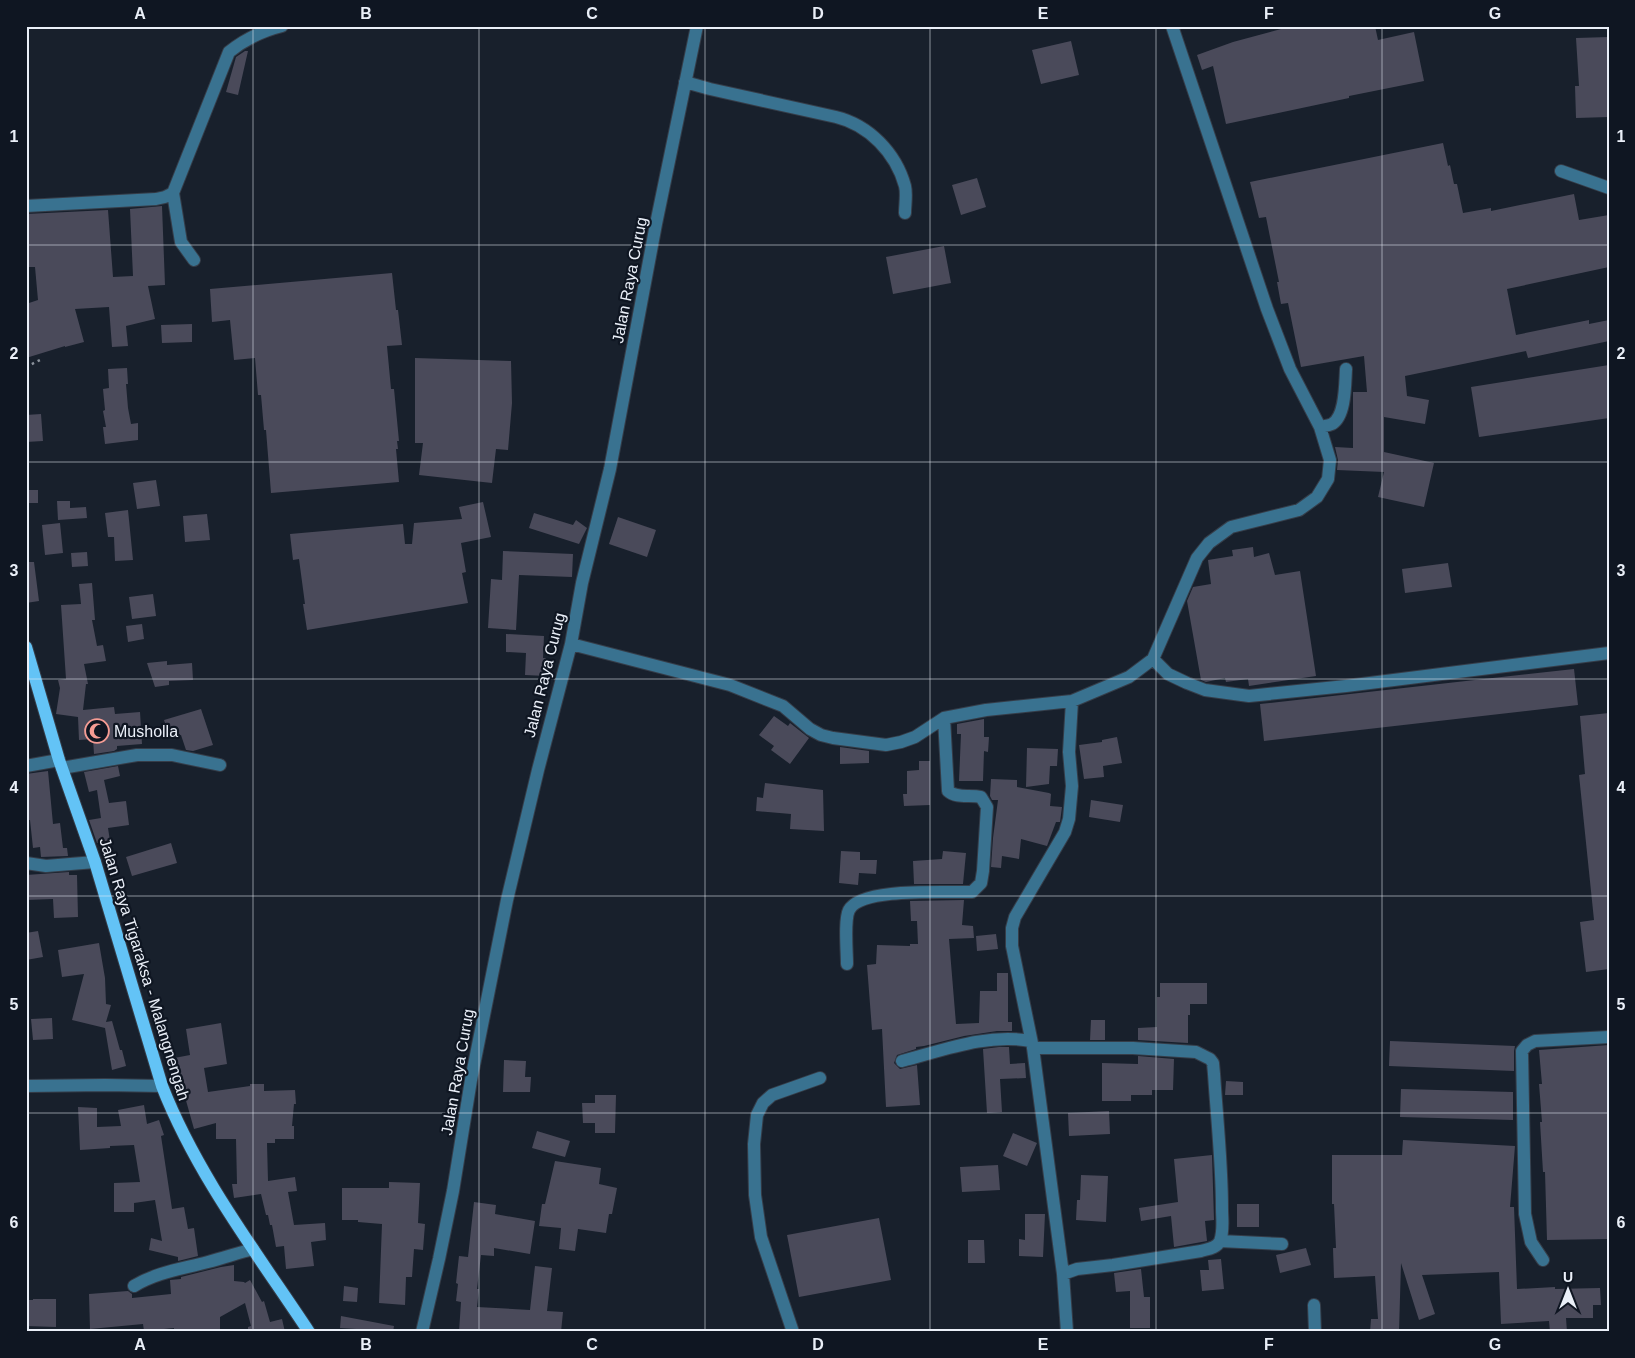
<svg xmlns="http://www.w3.org/2000/svg" width="1635" height="1358" viewBox="0 0 1635 1358" font-family="Arial,sans-serif">
<rect width="100%" height="100%" fill="#18202c"/>
<path fill="#4a4a5a" d="M1292,26H1375L1378,40L1414,32L1424,81L1349,96V98L1226,124L1213,66L1202,70L1197,55L1233,42Z
M1609,37V117L1576,118L1575,86H1579L1576,38Z
M1071,41L1079,75L1041,84L1032,50Z
M245,51H248L238,95L226,92L236,57Z
M1443,143L1448,166L1450,165L1454,184H1457L1463,213L1491,208V211L1574,194L1579,220L1609,215V267L1507,289L1516,335L1589,320V324L1609,320V341L1528,358L1526,351L1405,376L1407,396L1429,400L1425,424L1384,417V452L1434,463L1424,507L1378,497L1384,472L1337,470L1338,460L1335,447L1353,448V392H1367L1364,356L1301,367L1288,303L1281,304L1277,282H1279L1266,217L1259,218L1250,182Z
M977,178L986,207L961,215L952,185Z
M162,206L165,285L148,286L155,319L126,326L128,346L112,347L109,307L75,309L84,342L65,347V346L26,358V304L38,300L35,267H26V214L108,210L113,277L133,276L130,209Z
M944,246L951,283L893,294L886,257Z
M392,273L396,310H398L402,345L387,346L391,389H394L399,441H397L398,449H396L399,482L271,493L266,430H264L261,395H258L255,358L234,360L230,320L212,322L210,289Z
M192,324V342L162,343L161,325Z
M415,358L511,361L512,403L508,450L496,449L492,483L419,475L423,443H415Z
M1609,365V418L1479,437L1471,387Z
M127,368L128,384H126L128,408L131,424L138,423V440L105,444L103,427H106L103,411L105,410L103,389L109,388L108,369Z
M41,414L43,441L26,442V415Z
M156,480L160,506L137,509L133,483Z
M26,490H38V503H26Z
M57,501H70V508L86,507L87,518L58,520Z
M483,502L491,537L461,543L466,572L462,573L468,603L307,630L303,604H305L299,559L293,560L290,534L403,524L405,544H412L414,523L462,519L459,507Z
M128,510L133,560L115,561L114,537H108L105,513Z
M534,513L573,525L576,520L587,528L579,544L529,528Z
M207,514L210,540L185,542L183,516Z
M618,517L656,530L647,557L609,544Z
M60,523L63,553L45,555L42,525Z
M1253,547L1254,557L1269,553L1275,575L1300,571L1316,676L1249,686L1248,679L1226,682L1225,678L1206,682L1201,680L1187,601L1193,587L1211,584L1208,560L1233,556L1232,550Z
M503,551L573,554L572,577L519,575L516,630L488,628L491,579L502,580Z
M87,552L88,566L72,567L71,553Z
M26,562H34L39,601L26,603Z
M1448,563L1452,587L1405,593L1402,569Z
M92,583L95,620H92L97,646L103,645L106,661L84,664L88,684H86L83,710L114,707L115,714L140,712L142,744L117,746V749L114,751L94,754L93,739L79,740L78,717L56,714L60,688L58,680L66,679L61,605L81,604L79,584Z
M153,594L156,616L132,619L129,597Z
M142,624L144,639L128,642L126,626Z
M506,634L544,636L543,658H546V676L525,675L526,653L506,652Z
M167,661V665L192,663L193,680L169,681V685L155,687L147,663Z
M1574,669L1578,705L1264,741L1260,704Z
M201,709L213,745L193,751L186,750L181,735L170,738L164,720Z
M1609,713V969L1586,972L1580,922L1594,920L1579,775L1585,774L1580,716Z
M774,716L788,726L790,723L809,738L790,764L771,750L774,746L759,735Z
M984,719V737H989L988,752L984,751L983,781H959L961,734H957V724Z
M1117,737L1122,763L1103,766L1104,777L1084,779L1079,745L1102,742V740Z
M840,747L869,751V763L840,764Z
M1027,748L1058,749L1057,766H1050L1049,784L1026,787Z
M919,761H930V805L904,806L903,794H907V771L919,770Z
M118,766L120,776L104,780L109,803L126,801L129,825L108,828L110,841L97,843L89,820L101,818L97,790L89,792L84,772Z
M48,771L53,824L60,823L63,848H67L68,856L41,857L40,847L33,848L30,820H26V774Z
M991,779L1017,780V787L1049,793L1051,794L1050,806L1062,807L1060,822H1056L1047,846L1021,839L1019,859L1002,856L1001,868L991,867L993,838L998,800H992L990,796Z
M765,783L823,790L824,831L790,829L791,814L756,811L757,797L763,798Z
M1091,800L1123,805L1120,822L1089,817Z
M171,843L177,863L132,876L126,857Z
M841,851L860,852V860H877L876,874L859,873L858,885L839,883Z
M943,851L966,853L963,884H914L913,861L942,859Z
M69,872V875H77L78,917L54,918L53,899L26,900V875Z
M964,900L962,925L973,926L974,938L949,939L956,1024L979,1023L980,991H997V973H1008V1022H1012V1031H997L964,1036L924,1046L916,1047V1049L897,1055L894,1063L900,1069L917,1065L920,1105L886,1107L882,1029L872,1030L867,965L876,964L877,945L910,946V944H918L917,921H911L910,901Z
M38,931L43,957L26,960V933Z
M996,934L998,949L977,951L976,936Z
M99,943L105,978L106,1004L111,1005L106,1022L112,1021L120,1050H122L126,1066L112,1070L105,1028L72,1020L84,974L62,977L58,950Z
M1160,983H1207V1004H1190V1015H1188V1043L1138,1040V1028L1157,1027V997H1160Z
M52,1018L53,1039L33,1040L31,1019Z
M1091,1020H1105V1040H1090Z
M221,1023L227,1064L204,1068L208,1092L250,1086V1084H264V1091L295,1090L296,1104H294L292,1126H294V1139H275V1143H267L268,1181L295,1177L297,1191L288,1192L294,1225L325,1223L326,1240L311,1242L314,1266L286,1269L284,1246L276,1247L272,1225H270L268,1215H266L261,1194L234,1198L232,1184H237L236,1139H216V1123L194,1129L185,1097L182,1098L178,1073L172,1074L169,1059L190,1055L186,1029Z
M1390,1041L1515,1046L1514,1051V1071L1389,1066Z
M1609,1045V1239L1547,1240L1545,1172H1543L1540,1122H1542L1539,1084H1542L1539,1050Z
M999,1047H1009L1010,1064L1025,1063L1026,1078L1000,1079L1002,1112L987,1113L983,1049Z
M1138,1056L1174,1059L1173,1090H1152V1095H1131V1101H1102V1063L1138,1064Z
M504,1060L526,1061L525,1077H531L530,1092H503Z
M1226,1081L1243,1082V1095H1225Z
M1401,1089L1513,1092V1120L1400,1117Z
M595,1095H616L615,1133H595V1123H583L582,1103H595Z
M144,1105L147,1124L159,1120L164,1135L161,1136L172,1209L184,1207L188,1229L194,1228L198,1256L178,1261V1257L149,1250L151,1238L162,1241L155,1200L134,1203V1212H114V1183L140,1182L134,1145L110,1146V1148L80,1150L78,1107L97,1108V1127L121,1126L118,1110Z
M1109,1111L1110,1134L1069,1136L1068,1113Z
M537,1131L570,1141L565,1157L532,1148Z
M1013,1133L1037,1143L1027,1166L1003,1156Z
M1403,1140L1515,1146L1510,1207H1514L1517,1289L1555,1287V1289L1600,1288L1601,1305H1593V1318H1566L1567,1332H1550L1549,1321L1501,1324L1499,1272L1422,1275L1435,1314L1419,1320L1401,1263L1399,1332H1370L1371,1319H1378L1375,1276L1334,1278L1333,1248H1336L1334,1204H1332V1155H1402Z
M1212,1155L1214,1220L1205,1221L1207,1241L1174,1247L1171,1216L1141,1221L1139,1208L1178,1202L1174,1159Z
M555,1161L601,1168L599,1184L617,1188L612,1214H609L606,1233L578,1229L575,1251L559,1249L561,1228L539,1226L542,1204H545Z
M998,1165L1000,1190L962,1192L960,1167Z
M1081,1175L1108,1176L1106,1222L1076,1220L1077,1200H1080Z
M389,1182L420,1183L418,1223L425,1224L423,1250L414,1249L412,1277H406L405,1305L379,1303L382,1224L358,1222V1220H342V1188H389Z
M474,1202L496,1205L495,1214L535,1221L530,1254L494,1248V1256L481,1255L477,1289H479L477,1307L530,1310L535,1266L552,1268L547,1311L563,1312L561,1332H459L461,1302L456,1301L458,1284L456,1283L459,1256L468,1257Z
M1237,1204H1259V1227H1237Z
M1025,1214H1045L1043,1257L1019,1256V1239L1025,1240Z
M879,1218L891,1280L799,1297L787,1235Z
M968,1240H984L985,1263H968Z
M1306,1248L1311,1265L1280,1273L1276,1255Z
M1221,1259L1224,1289L1202,1291L1200,1270H1209L1208,1260Z
M234,1265V1281L244,1282L245,1283L250,1280L262,1302L264,1301L270,1322L282,1319L285,1332H248V1327L251,1326L245,1303L220,1317V1332H174V1328L144,1331L143,1324L90,1329L89,1294L128,1291L132,1294V1298L171,1294L170,1280L181,1279V1277L221,1267Z
M1141,1269L1144,1297H1150V1328H1130V1291L1116,1292L1114,1273Z
M344,1286L358,1288L357,1302L343,1301Z
M33,1299H56V1327L26,1326V1300H33Z
M341,1316L394,1326L393,1332H356V1329L340,1328Z"/>
<g fill="none" stroke-linecap="round" stroke-linejoin="round">
<g stroke="#353d49" stroke-width="14">
<path id="minor" d="M685,82L710,89L836,117C869,125 896,153 905,186C907,194 905,205 905,213
M1561,171L1609,188
M173,193L181,242L194,260
M26,206L156,199L165,197L173,193L229,52C245,39 262,31 282,26
M1320,427C1323,426 1328,426 1332,424C1346,416 1345,383 1346,369
M571,644L730,685L783,706L810,729L821,735L833,738L886,745L901,742L915,737L944,718L986,710L1072,701L1129,677L1153,659L1197,558L1209,543L1231,527L1299,510L1317,497L1328,479L1330,460L1320,427L1290,369L1267,309L1172,26
M1153,659L1168,674L1187,683L1205,690L1249,696L1346,686L1609,653
M26,766L59,760
M62,768L137,755H172L220,765
M26,863L46,866L95,862
M847,964C847,952 844,920 849,910C861,887 947,893 972,892L981,883L983,871L987,807L981,797C970,794 957,799 948,791L944,718
M1033,1048H1133L1196,1052L1210,1059L1213,1063L1214,1074C1217,1119 1222,1164 1222,1209C1222,1219 1224,1231 1220,1241C1217,1248 1208,1249 1201,1251L1113,1265L1077,1269L1063,1274
M902,1061C944,1050 987,1033 1031,1041
M26,1086L105,1085L162,1086
M1220,1241L1282,1244
M1543,1260L1531,1242L1525,1214L1522,1051L1527,1045L1535,1041L1609,1037
M134,1286C157,1272 182,1269 208,1262C223,1258 238,1253 253,1249
M1314,1305L1315,1332
M422,1332L439,1259L453,1191L471,1080L507,900L538,770L571,644L582,583L610,469L656,224L697,26
M793,1332L761,1237L755,1195L754,1144L757,1115L763,1103L772,1095L820,1078
M1067,1332L1063,1274L1033,1048L1012,946V928L1015,917L1065,832L1069,819L1072,786L1069,752L1072,701"/>
</g>
<g stroke="#353d49" stroke-width="14">
<path id="major" d="M26,647L59,760L95,862L162,1086C197,1175 256,1252 309,1332"/>
</g>
<path stroke="#8a919b" stroke-width="2.5" stroke-dasharray="2.5 4" stroke-linecap="butt" d="M26,367L42,359"/>
<use href="#minor" stroke="#397290" stroke-width="12"/>
<use href="#major" stroke="#63c3f6" stroke-width="12"/>
</g>
<path fill="none" stroke="#eaeff8" stroke-width="1" stroke-opacity="0.55" d="M253,26V1332M479,26V1332M705,26V1332M930,26V1332M1156,26V1332M1382,26V1332M26,245H1609M26,462H1609M26,679H1609M26,896H1609M26,1113H1609"/>
<defs>
<g id="mosque-ring" transform="scale(1.25)"><circle r="9.5" fill="#0f1622" stroke="#f59c94" stroke-width="1.5"/><path d="M3.5-4.9A6 6 0 1 0 3.5 4.9A5 5 0 1 1 3.5-4.9Z" fill="#f59c94"/></g>
</defs>
<g fill-rule="evenodd">
<use href="#mosque-ring" x="97" y="731"/>
</g>
<g text-anchor="middle" stroke-width="4.5" stroke-linejoin="round" paint-order="stroke">
<g font-size="16" fill="#eaeff8" stroke="#0f1622">
<text transform="translate(629 280) rotate(-79)" y="6">Jalan Raya Curug</text>
<text transform="translate(544 675) rotate(-76)" y="6">Jalan Raya Curug</text>
<text transform="translate(145 969) rotate(73)" y="6">Jalan Raya Tigaraksa - Malangnengah</text>
<text transform="translate(457 1072) rotate(-80)" y="6">Jalan Raya Curug</text>
</g>
<g font-size="16" fill="#eaeff8" stroke="#0f1622" text-anchor="start">
<text x="114" y="737">Musholla</text>
</g>
</g>
<rect width="1635" height="1358" fill="none" stroke="#0f1622" stroke-width="55"/>
<g transform="translate(1568 1290)" stroke="#0f1622" stroke-width="4" paint-order="stroke">
<path d="M0-4L9 19L0 12L-9 19Z" fill="#eaeff8"/>
<text y="-8" font-size="14" font-weight="bold" text-anchor="middle" fill="#eaeff8">U</text>
</g>
<rect x="28" y="28" width="1580" height="1302" fill="none" stroke="#eaeff8" stroke-width="2"/>
<g font-size="16" text-anchor="middle" font-weight="bold" fill="#eaeff8">
<text x="140" y="19">A</text>
<text x="366" y="19">B</text>
<text x="592" y="19">C</text>
<text x="818" y="19">D</text>
<text x="1043" y="19">E</text>
<text x="1269" y="19">F</text>
<text x="1495" y="19">G</text>
<text x="14" y="142">1</text>
<text x="1621" y="142">1</text>
<text x="14" y="359">2</text>
<text x="1621" y="359">2</text>
<text x="14" y="576">3</text>
<text x="1621" y="576">3</text>
<text x="14" y="793">4</text>
<text x="1621" y="793">4</text>
<text x="14" y="1010">5</text>
<text x="1621" y="1010">5</text>
<text x="14" y="1228">6</text>
<text x="1621" y="1228">6</text>
<text x="140" y="1350">A</text>
<text x="366" y="1350">B</text>
<text x="592" y="1350">C</text>
<text x="818" y="1350">D</text>
<text x="1043" y="1350">E</text>
<text x="1269" y="1350">F</text>
<text x="1495" y="1350">G</text>
</g>
</svg>
